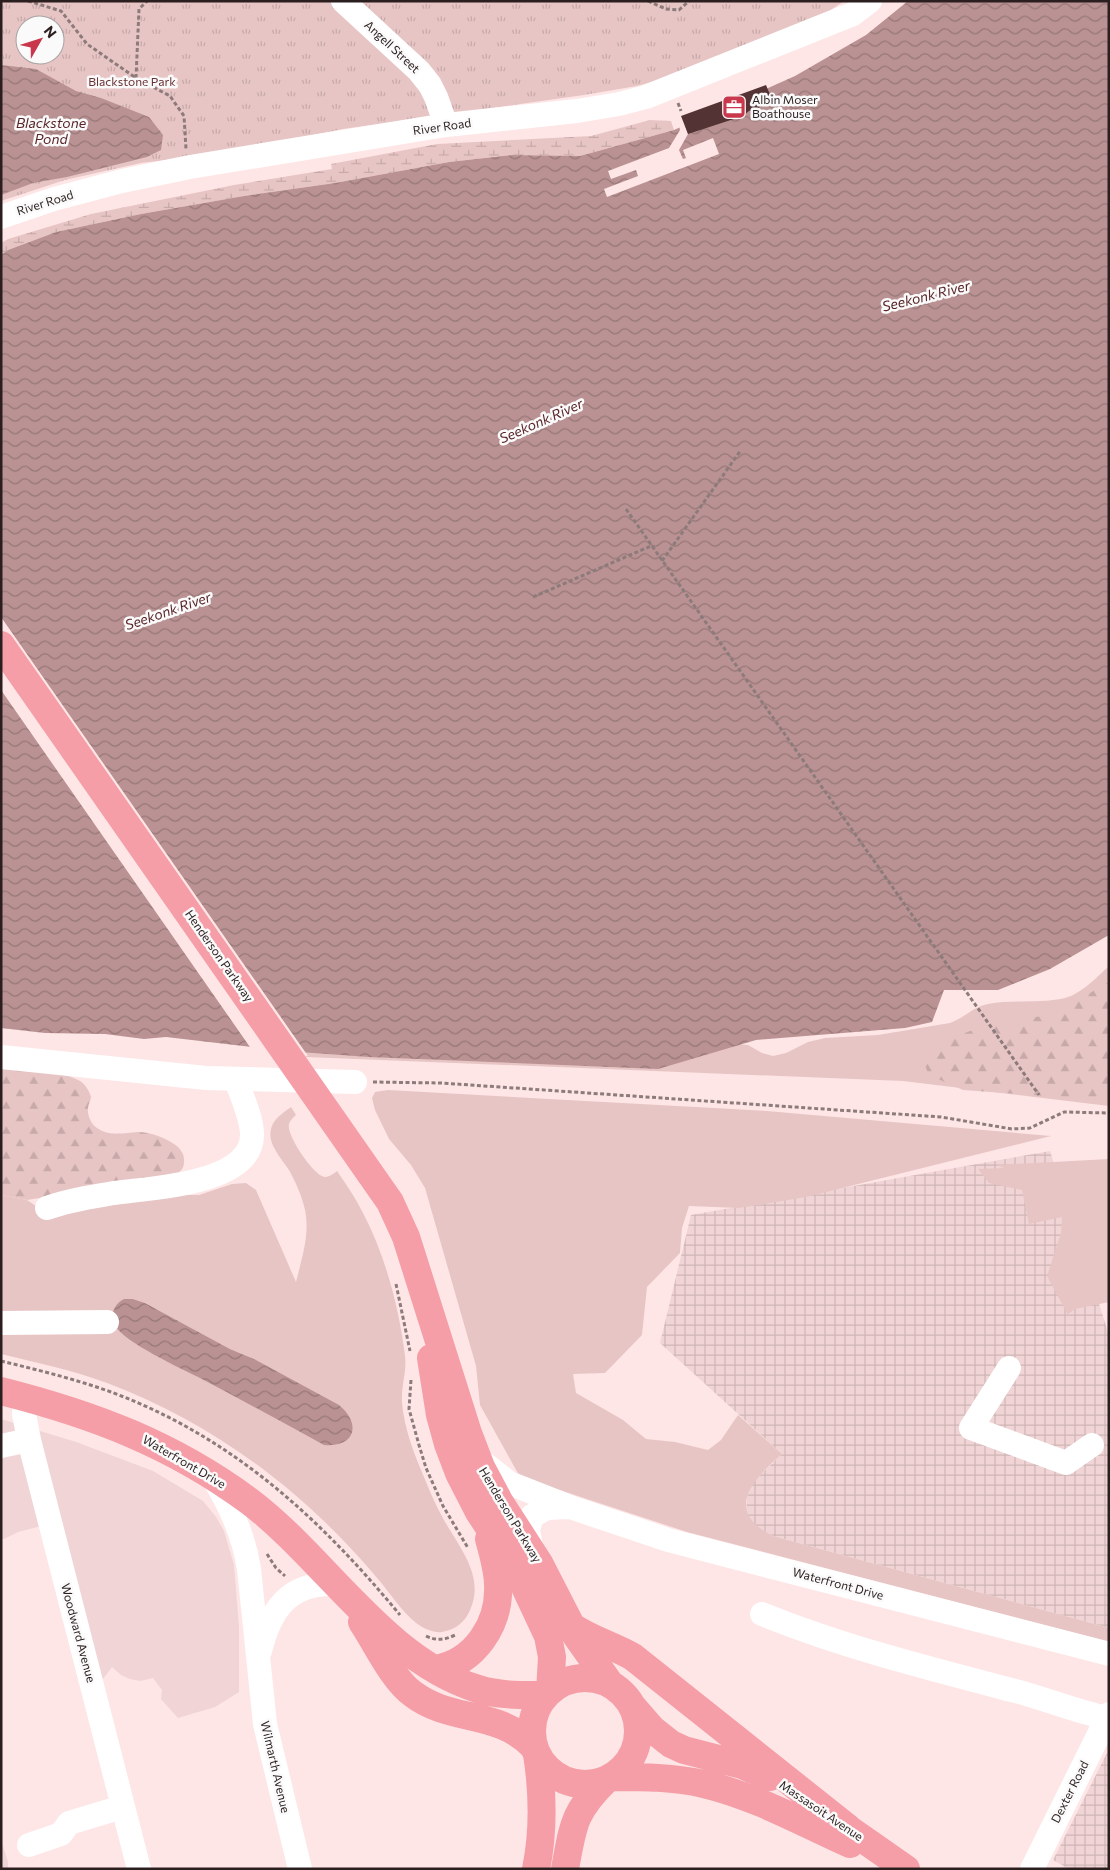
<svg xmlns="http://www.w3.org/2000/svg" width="1110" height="1870" viewBox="0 0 1110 1870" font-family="Commissioner,sans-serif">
<defs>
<pattern id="industrial-grid" width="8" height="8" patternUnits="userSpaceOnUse" patternTransform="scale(1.25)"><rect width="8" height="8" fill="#f1d4d5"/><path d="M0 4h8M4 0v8" fill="none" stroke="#cfb6b6"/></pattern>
<pattern id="forest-firs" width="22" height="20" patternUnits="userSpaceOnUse" patternTransform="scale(1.25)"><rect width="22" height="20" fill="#e8c5c5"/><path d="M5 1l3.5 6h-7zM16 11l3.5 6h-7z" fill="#c7a9a9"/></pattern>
<pattern id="wetland-marsh" width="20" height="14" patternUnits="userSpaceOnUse" patternTransform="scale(1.25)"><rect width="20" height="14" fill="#e8c5c5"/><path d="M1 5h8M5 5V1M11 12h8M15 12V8" fill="none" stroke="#c7a9a9"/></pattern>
<pattern id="park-tufts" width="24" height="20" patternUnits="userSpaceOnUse" patternTransform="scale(1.25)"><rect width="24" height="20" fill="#e8c5c5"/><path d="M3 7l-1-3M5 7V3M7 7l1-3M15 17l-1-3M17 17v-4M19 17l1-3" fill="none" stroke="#c7a9a9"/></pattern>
<pattern id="water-waves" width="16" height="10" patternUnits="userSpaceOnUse" patternTransform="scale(1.25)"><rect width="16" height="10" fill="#ba9293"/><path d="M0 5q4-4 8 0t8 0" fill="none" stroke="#977777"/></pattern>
</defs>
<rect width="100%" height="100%" fill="#fee6e6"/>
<path fill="#f1d4d5" d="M1,1419L76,1442L153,1471L203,1501L216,1517L224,1531L234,1565L239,1627V1692L215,1707L178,1718L161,1699L162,1690L153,1678L140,1681L130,1679L121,1675L112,1667L99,1684L45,1525L18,1532L4,1539H1Z
M1,1840L8,1862V1869H1Z"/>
<path fill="url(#industrial-grid)" d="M1050,1151L1109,1335V1628L773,1536L761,1530L751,1522L746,1512L747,1497L752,1484L762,1473L782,1454L660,1343L691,1215Z
M1109,1749V1869H1069L1053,1860Z"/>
<path fill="#e8c5c5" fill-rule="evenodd" d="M1109,966V1106L903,1081L306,1057L296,1040L737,1044L748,1045L762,1053L773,1056L786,1053L808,1042L825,1038L878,1035L950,1023C964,1018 973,1007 988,1004C1013,999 1040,1004 1065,998C1081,994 1097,977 1109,966Z
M388,1090L767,1111L1051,1136L806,1197L739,1208L689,1206L682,1228L680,1253L647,1287L642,1335L605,1373L573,1374L576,1393L623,1420L646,1439L675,1442L708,1450L721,1440L738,1415L782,1454C752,1480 723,1511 773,1536L1109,1628V1642L687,1532L520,1477L480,1405L476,1366L425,1188L411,1165L389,1139L375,1110L372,1098L375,1092Z
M291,1107L296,1115C293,1118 290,1120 289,1124C286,1135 312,1172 322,1176C327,1179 333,1174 337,1171C346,1184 355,1197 362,1211C385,1254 399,1307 405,1356C407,1372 401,1386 402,1402C404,1428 414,1454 424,1477C430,1492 436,1506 444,1520C461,1550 488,1580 467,1616C461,1625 453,1630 442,1632C435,1633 428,1630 422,1627C406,1617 394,1599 383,1585C368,1567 353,1550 337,1534C273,1469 193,1415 107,1383C73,1370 37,1363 1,1354V1195L27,1200L53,1217L67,1210L179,1195H199L232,1184L246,1183L256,1190L296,1282C302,1258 310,1234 305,1210C302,1196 296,1183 289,1170C282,1159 267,1144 271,1129C273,1119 283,1113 291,1107ZM133,1299L145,1303L230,1349L254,1359L198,1377C171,1363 139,1350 117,1328Z
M1109,1159V1302L1075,1309L1068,1314L1069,1317L1047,1276L1061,1233L1062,1217L1029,1224L1022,1190L989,1183L978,1169L1004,1168L996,1165Z"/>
<path fill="url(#forest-firs)" d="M1109,982V1097L1089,1099L963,1090L929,1075L919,1052L970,1031L1055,1013Z
M1,1067C19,1069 67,1072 80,1081C85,1084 90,1092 91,1097C91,1101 88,1104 88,1108C87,1115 91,1124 97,1128C110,1137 123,1133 138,1132C150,1132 164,1137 174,1144C179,1147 184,1153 184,1159C185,1168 180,1172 173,1177L27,1200L1,1195Z"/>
<path fill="url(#wetland-marsh)" d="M650,120L671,121L674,130L580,156L512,155L449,162L335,183L244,196L141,214L56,232L8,250L1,255V243L8,239L91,214L234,185L332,169L331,164L437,144L591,136Z"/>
<path fill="url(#park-tufts)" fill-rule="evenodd" d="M1,1H844L828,12L681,74L637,86L584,95L343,129L224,153L141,163L65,180L1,201ZM25,25H55V55H25Z"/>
<path fill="url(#water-waves)" d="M908,1H1109V935L1050,969L998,990H944L932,1022L905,1028L756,1040L658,1069L369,1057L285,1051L166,1037L144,1039L105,1034L45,1033L1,1028V255L8,250L56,232L141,214L244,196L335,183L449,162L512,155L580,156L674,130L795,76L866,35Z
M1,65L36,69L76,91L101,98L149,117L163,135L161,150L147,157L67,177L33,183L1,195Z
M124,1299H133L145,1303L230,1349L254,1359L339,1405C362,1424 355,1448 324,1445C282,1422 240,1399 198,1377C180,1368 126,1343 116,1327C109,1316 113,1305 124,1299Z"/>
<path fill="#fee6e6" d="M684,123L688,134L679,150L683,159L686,158L683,150L713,138L719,154L607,197L604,189L638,176L636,170L611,179L608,171L669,148L680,130L679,126Z
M1,617L308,1056L252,1050L1,690Z"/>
<path fill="#543334" d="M766,85L773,102L749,111L743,116L688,134L681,116Z"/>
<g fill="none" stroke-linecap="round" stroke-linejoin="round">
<path stroke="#8d7b7b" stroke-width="3" stroke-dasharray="4 2.5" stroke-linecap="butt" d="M28,1L61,11L87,44L136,78L170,96L184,116L186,149
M648,1L666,9L679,10L689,1
M136,78L139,9L147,1
M678,103L681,111
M626,509L1039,1095
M662,561L741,450
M533,597L651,546
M373,1082L441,1083L941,1117L1012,1129L1030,1128L1064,1112L1109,1113
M396,1284L410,1351
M1,1361C38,1370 75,1379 111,1392C232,1437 319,1517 400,1615
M411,1380L409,1409L419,1445L426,1468L443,1506L468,1548
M267,1554L276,1568L285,1576
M426,1636C436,1641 445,1640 455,1635"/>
<path stroke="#fff" stroke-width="24" d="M343,1L419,71L430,85L436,97L446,125
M1,217L54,199L122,181L190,167L446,125L577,111L619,104L646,97L853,14L870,1
M1,1057L206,1078L355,1082
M47,1208C68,1200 91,1197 114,1193C149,1188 252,1185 252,1135C252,1118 242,1097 236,1080
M1,1323L107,1322
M1009,1368L971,1428L1066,1463L1092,1445
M25,1397L24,1414L29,1440L139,1869
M1,1446L29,1440
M479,1459L509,1483L570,1507L668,1540L1109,1654
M212,1476C230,1505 244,1535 249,1569L265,1724L300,1869
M532,1552L528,1530L532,1516L547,1508L568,1507
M762,1614C846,1648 935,1670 1023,1693C1051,1701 1078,1712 1107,1718
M260,1651C270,1610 289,1582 335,1584
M29,1845L61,1834L69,1823L122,1807
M1032,1869L1109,1714"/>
<path stroke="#f59ea7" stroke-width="28" d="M1,645L390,1202L406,1237L468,1433L481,1467L499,1501L539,1563L577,1637L611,1685
M431,1358L440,1415L448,1444L459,1473L479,1512L517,1570L548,1636L552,1657L550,1691
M1,1391C92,1414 172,1444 249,1501C325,1558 384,1660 478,1689C500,1696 524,1695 546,1695
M362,1622C376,1643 393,1680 413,1694C451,1723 498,1709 534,1747
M570,1625C589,1639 612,1645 633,1657L848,1828
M436,1669C475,1662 500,1624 498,1585C498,1570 493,1554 489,1539
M532 1731a53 53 0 1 1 106 0a53 53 0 1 1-106 0Z
M632,1706L652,1729L671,1744L684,1750L742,1765L770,1777
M612,1777C643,1777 674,1777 704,1784C755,1796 803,1823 850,1844
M833,1818L906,1869
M536,1869C544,1830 543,1793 537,1754
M565,1869C573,1826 573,1812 606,1780"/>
</g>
<defs>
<g id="office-square" transform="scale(1.25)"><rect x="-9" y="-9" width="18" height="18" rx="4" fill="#c8374b" stroke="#fafafa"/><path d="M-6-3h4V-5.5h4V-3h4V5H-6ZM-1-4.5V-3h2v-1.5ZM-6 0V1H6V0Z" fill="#fff"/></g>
</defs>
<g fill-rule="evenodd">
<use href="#office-square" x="734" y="107"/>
</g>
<g text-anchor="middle" stroke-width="5" stroke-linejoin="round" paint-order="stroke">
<g font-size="12" fill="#2b1e1e" stroke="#fafafa">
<text transform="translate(392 47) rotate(43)" y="4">Angell Street</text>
<text transform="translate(442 127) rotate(-8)" y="4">River Road</text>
<text transform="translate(45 203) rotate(-17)" y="4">River Road</text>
<text transform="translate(219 956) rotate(55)" y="4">Henderson Parkway</text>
<text transform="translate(184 1462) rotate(30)" y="4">Waterfront Drive</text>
<text transform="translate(510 1515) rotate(59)" y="4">Henderson Parkway</text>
<text transform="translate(838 1584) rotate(15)" y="4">Waterfront Drive</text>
<text transform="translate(78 1633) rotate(75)" y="4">Woodward Avenue</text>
<text transform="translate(275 1767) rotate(77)" y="4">Wilmarth Avenue</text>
<text transform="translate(1070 1792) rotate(-63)" y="4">Dexter Road</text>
<text transform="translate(821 1811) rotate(34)" y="4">Massasoit Avenue</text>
</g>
<g font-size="12" fill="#673134" stroke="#fafafa">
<text x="132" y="86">Blackstone Park</text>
</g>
<g font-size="12" fill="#2b1e1e" stroke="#fafafa" text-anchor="start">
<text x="752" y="104">Albin Moser<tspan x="752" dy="14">Boathouse</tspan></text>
</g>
<g font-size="14" font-style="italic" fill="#5a2529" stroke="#fafafa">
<text x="51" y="128">Blackstone<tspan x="51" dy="16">Pond</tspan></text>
<text transform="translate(926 296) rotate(-14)" y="5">Seekonk River</text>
<text transform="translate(541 421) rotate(-24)" y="5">Seekonk River</text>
<text transform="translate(168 611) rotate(-19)" y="5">Seekonk River</text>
</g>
</g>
<rect width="1110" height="1870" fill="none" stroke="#2b1e1e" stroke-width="5"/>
<g transform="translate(40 40) rotate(51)"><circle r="24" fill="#fafafa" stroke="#a7a2a2"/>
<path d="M0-4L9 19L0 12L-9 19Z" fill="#c8374b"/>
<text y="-8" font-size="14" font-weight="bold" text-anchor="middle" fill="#2b1e1e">N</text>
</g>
</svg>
